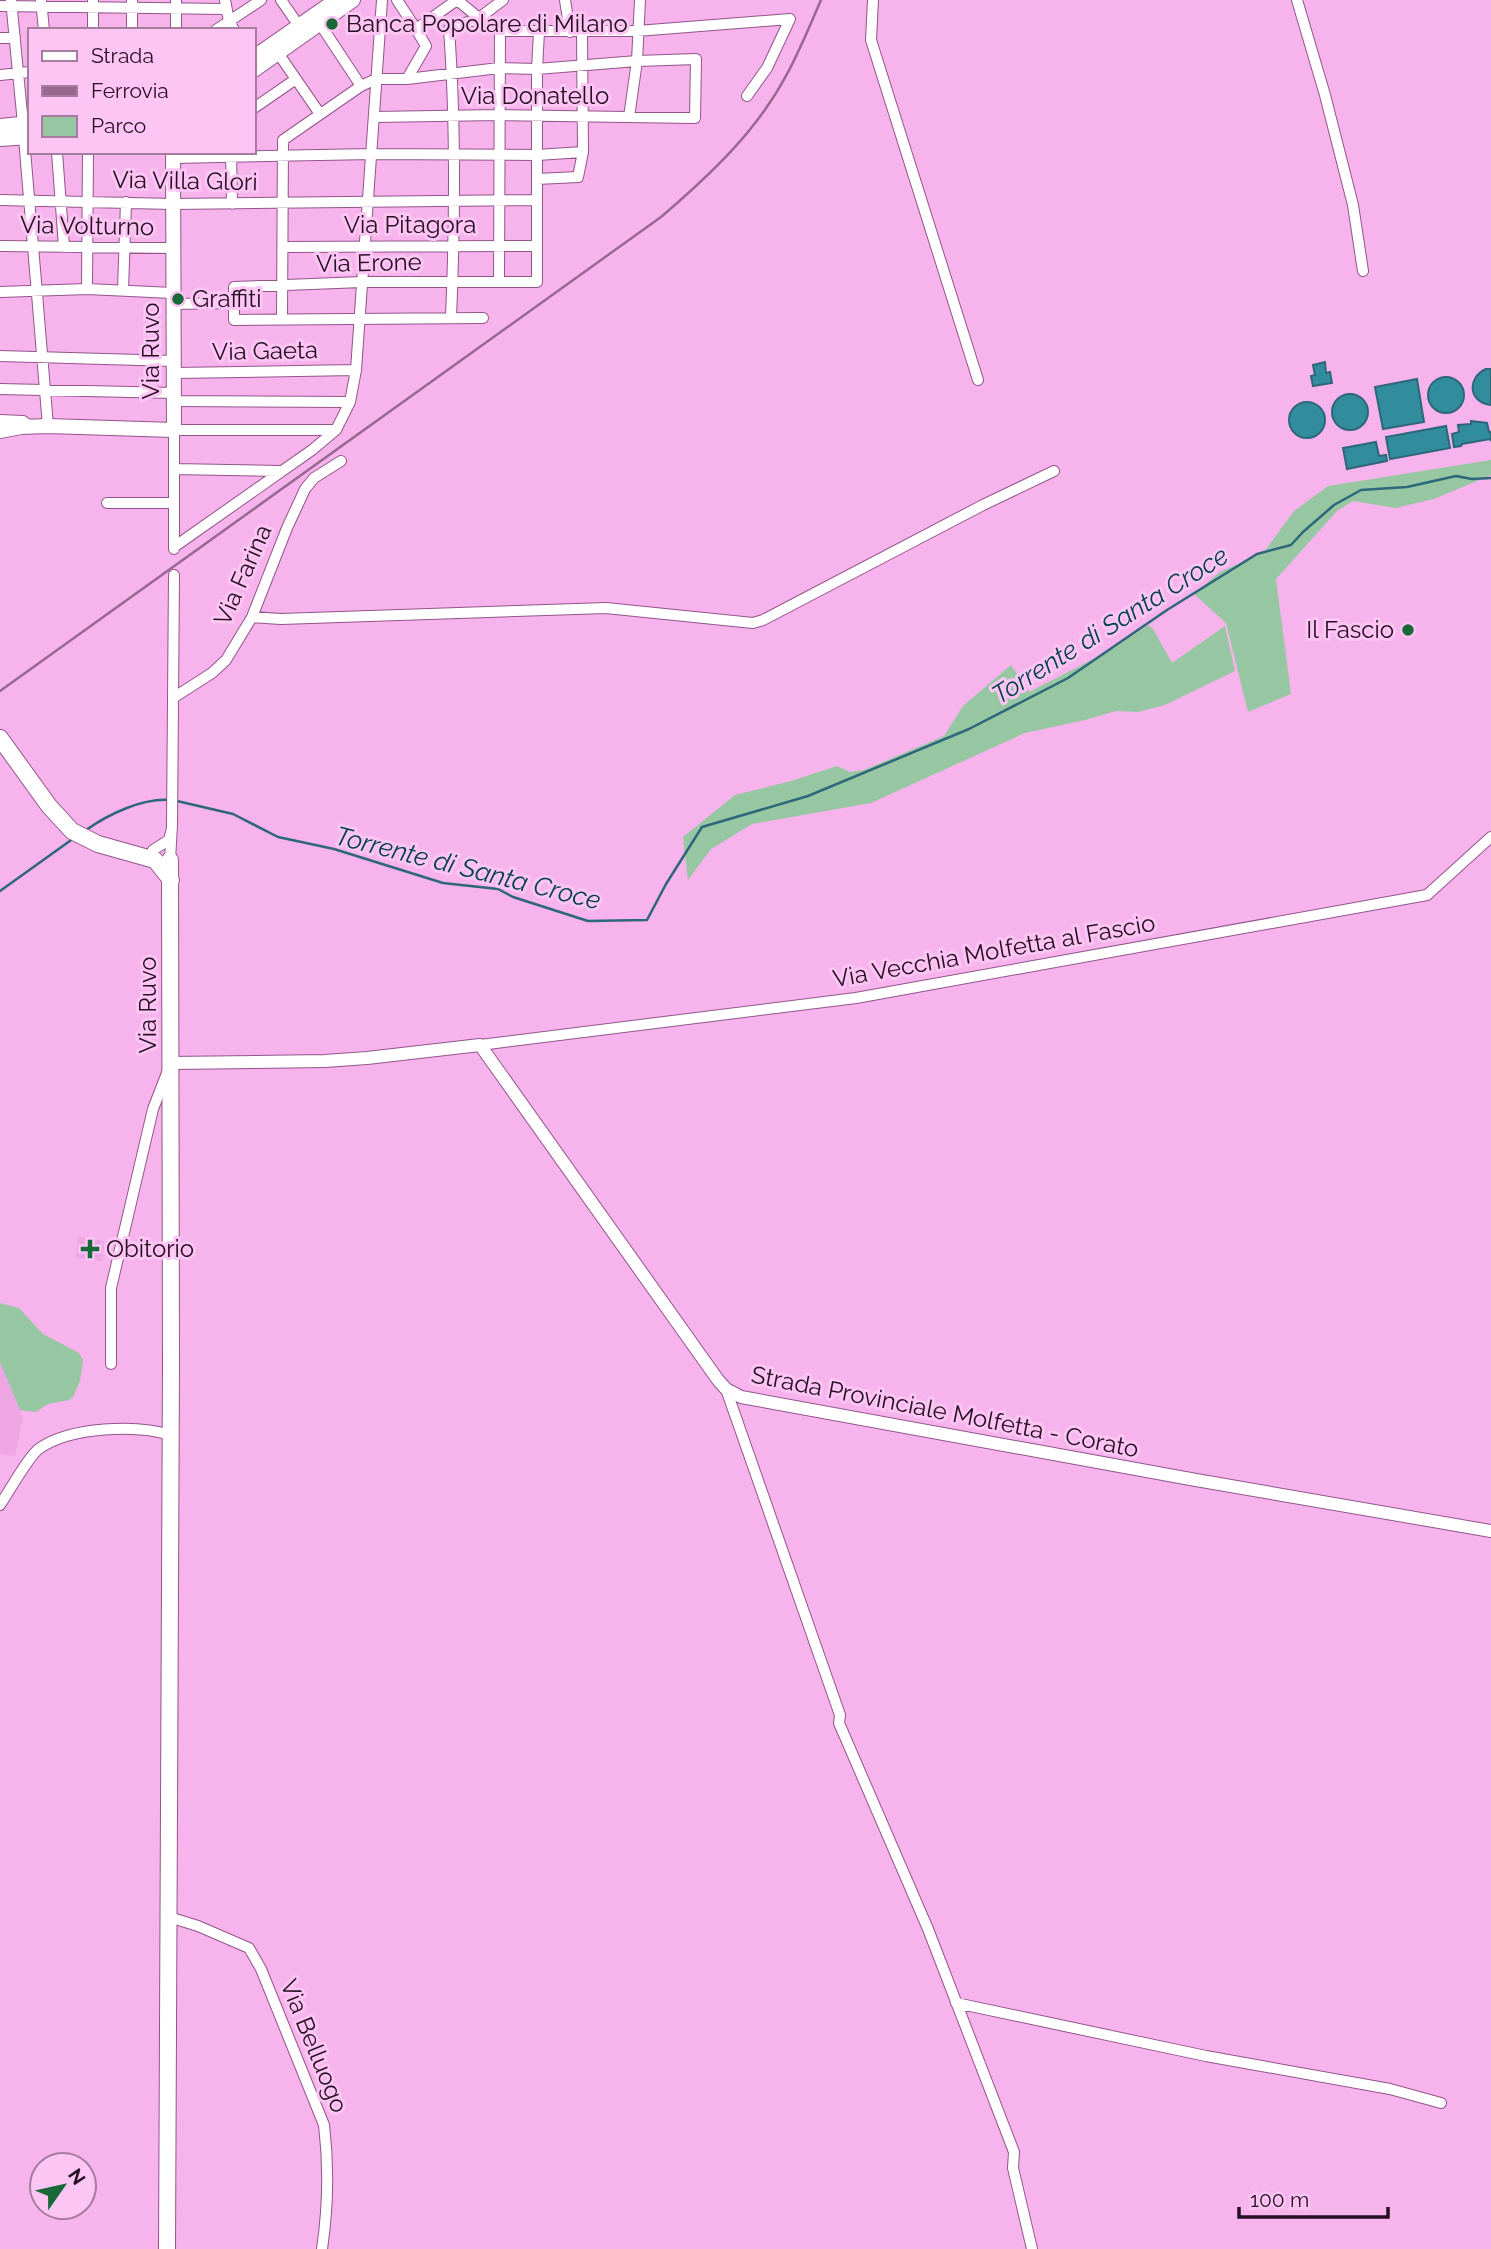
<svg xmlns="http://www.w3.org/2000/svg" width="1491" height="2249" viewBox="0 0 1491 2249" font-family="Raleway,sans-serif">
<rect width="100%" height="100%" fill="#f7b3ec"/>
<path fill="#eea5e3" d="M78,1237L104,1241L102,1261L76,1257Z
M0,1361L23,1418L15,1456L0,1454Z"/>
<path fill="#96c7a2" d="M1491,460V475L1434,499L1395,508L1353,501L1337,511L1276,579L1291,694L1248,712L1226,623L1194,594L1220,572L1264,552L1294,511L1328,486Z
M1148,625L1153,629L1172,663L1225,626L1235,671L1165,705L1138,712L1116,711L1085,720L1025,733L871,803L752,824L711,849L688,880L683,837L735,795L791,781L837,766L850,772L864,770L944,736L963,706L1011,665L1029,692L1109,651Z
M0,1303L19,1308L43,1334L79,1353L83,1360L80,1381L73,1397L69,1400L48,1404L36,1412L20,1410L0,1362Z"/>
<path fill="#318d9e" stroke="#2e6779" stroke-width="2" d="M1325,362L1326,373L1330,372L1332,383L1313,386L1311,376L1315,375L1313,365Z
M1486,369H1491V405C1469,403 1466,378 1486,369Z
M1428 395a18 18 0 1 1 36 0a18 18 0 1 1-36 0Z
M1417,379L1424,422L1383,429L1375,387Z
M1332 412a18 18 0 1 1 36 0a18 18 0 1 1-36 0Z
M1289 420a18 18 0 1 1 36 0a18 18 0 1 1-36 0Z
M1471,421L1487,423L1489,432H1491V441L1490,439L1462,444L1461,446L1454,447L1452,434L1459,432L1458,425L1471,424Z
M1446,426L1450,448L1390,459L1386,437Z
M1376,442L1379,456L1386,455L1387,461L1347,469L1343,448Z"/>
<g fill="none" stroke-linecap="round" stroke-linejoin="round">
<path stroke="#2e6779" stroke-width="2.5" d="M177,801L233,814L278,837L334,849L443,883L498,889L513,897L588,921L647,920L666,884L702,827L808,796L969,729L1068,678L1167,610L1257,554L1291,545L1303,532L1334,505L1361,490L1407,487L1456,476L1472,479L1491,478
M86,830C109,814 142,798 170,800
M0,891L74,838"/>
<g stroke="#92558a" stroke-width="12">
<path id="minor" d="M11,0L23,124
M41,0L44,30
M132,0V30
M225,0L229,21L234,30
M281,0L299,26
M397,0L416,29
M565,0L570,32
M873,0L871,40L978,380
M1297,0L1325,95L1353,205L1363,271
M0,6L225,9
M320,24L361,86
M93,30V0
M176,30V0
M216,30L261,0
M0,38H15
M278,53L320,114
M0,75L30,72
M254,108L296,79
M374,117L498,115L695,118L696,59L637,61L537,69L499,68L407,79L426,46L416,29L457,0L479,18L500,31H637L790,19L767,68L747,96
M629,117L637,61L640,0
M24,138L48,426
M57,152L64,247
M231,152L232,204
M173,158L372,154L537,155L583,152
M537,179L578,177L583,152L582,32
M0,200L173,204L537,200
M0,246L173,248
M283,247L537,246
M499,282L500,31
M87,289L88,152
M123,290L126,202
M0,292L87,289L173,293
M173,304L233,303
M451,318C455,222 456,125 449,29L479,18L503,0
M483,318L234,320V287L362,282H537V69L539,32
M282,320L283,140L361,86L376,79H407
M0,356L174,361
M174,373L356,370
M0,389L174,393
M174,401L350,402
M0,420L23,421L28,425
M174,469L279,471
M107,503H174
M174,547L312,450L336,430L350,402L356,370L382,0
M174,549V430H336
M252,617L281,619L606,608L753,623L763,620L983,505L1054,471
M173,698L212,673L226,660L252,617L287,528L305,489L314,478L341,461
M153,850L169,840L171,832
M170,860L172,825L174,575
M480,1045L856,998L1427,895L1491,837
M111,1364V1288L153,1109L167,1073
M726,1389L840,1715L839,1723L928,1929L1014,2152L1013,2168L1032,2249
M0,1505C9,1492 29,1455 40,1448C71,1427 136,1424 171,1435
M169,1917L198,1926L249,1948L261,1969L324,2125C329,2166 328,2208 322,2249
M956,2003L1206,2056L1390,2089L1441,2103"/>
</g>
<g stroke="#92558a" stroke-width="14">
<path id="tertiary" d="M170,1063L325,1061L367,1058L480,1045L718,1380L726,1389L741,1397L1196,1480L1491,1531"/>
</g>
<g stroke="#92558a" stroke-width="16">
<path id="secondary" d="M254,57L336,0
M254,70L353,0
M0,126L30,123
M0,139L30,137
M0,431L21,427L48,426L174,430L173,152"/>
</g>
<g stroke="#92558a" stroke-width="18">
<path id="primary" d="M0,738L49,806L72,831L98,844L155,860L171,880
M167,2249L171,1366L170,860"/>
</g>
<use href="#minor" stroke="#fff" stroke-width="10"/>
<use href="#tertiary" stroke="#fff" stroke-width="12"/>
<use href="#secondary" stroke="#fff" stroke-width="14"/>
<use href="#primary" stroke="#fff" stroke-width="16"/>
<path stroke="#986891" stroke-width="2.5" d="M0,691L661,217C710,175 757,131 787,74C800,50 810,25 821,0"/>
</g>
<g fill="#196838" stroke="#fcc5f3" stroke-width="2.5">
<circle cx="332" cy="24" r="7"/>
<circle cx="178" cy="299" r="7"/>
<circle cx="1408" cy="630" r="7"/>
<path d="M86.5 1238.5h7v7h7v7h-7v7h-7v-7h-7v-7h7z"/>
</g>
<g text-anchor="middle" stroke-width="6" stroke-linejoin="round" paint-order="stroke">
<g font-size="24" fill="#260e23" stroke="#fcc5f3" text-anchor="start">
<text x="346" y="32">Banca Popolare di Milano</text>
<text x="192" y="307">Graffiti</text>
<text x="1394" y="638" text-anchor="end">Il Fascio</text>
<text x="106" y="1257">Obitorio</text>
</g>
<g font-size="24" fill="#260e23" stroke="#fcc5f3">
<text x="535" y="104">Via Donatello</text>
<text transform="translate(185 181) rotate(1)" y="8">Via Villa Glori</text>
<text x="410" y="233">Via Pitagora</text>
<text transform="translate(87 226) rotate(1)" y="8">Via Volturno</text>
<text transform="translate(369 263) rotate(-1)" y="8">Via Erone</text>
<text transform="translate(151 351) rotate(-90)" y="8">Via Ruvo</text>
<text transform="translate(265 351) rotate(-1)" y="8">Via Gaeta</text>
<text transform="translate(243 575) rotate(-66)" y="8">Via Farina</text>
<text transform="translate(994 951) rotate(-10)" y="8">Via Vecchia Molfetta al Fascio</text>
<text transform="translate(148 1005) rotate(-90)" y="8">Via Ruvo</text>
<text transform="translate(945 1412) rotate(11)" y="8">Strada Provinciale Molfetta - Corato</text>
<text transform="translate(314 2046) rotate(68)" y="8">Via Belluogo</text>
</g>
<g font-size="26" font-style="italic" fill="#0a424b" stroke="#fcc5f3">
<text transform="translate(1110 625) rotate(-32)" y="9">Torrente di Santa Croce</text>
<text transform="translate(468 868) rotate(14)" y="9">Torrente di Santa Croce</text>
</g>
</g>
<rect x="28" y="28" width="228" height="126" fill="#fcc5f3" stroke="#a67ca0" stroke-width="2"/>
<rect x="42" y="51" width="35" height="10" fill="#ffffff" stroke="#a67ca0" stroke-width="2"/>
<text x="91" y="63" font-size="21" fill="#260e23">Strada</text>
<rect x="42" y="86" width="35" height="10" fill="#986891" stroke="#a67ca0" stroke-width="2"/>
<text x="91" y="98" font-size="21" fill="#260e23">Ferrovia</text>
<rect x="42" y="116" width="35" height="21" fill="#96c7a2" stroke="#a67ca0" stroke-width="2"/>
<text x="91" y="133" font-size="21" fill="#260e23">Parco</text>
<g transform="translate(63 2186) rotate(56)"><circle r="33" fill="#fcc5f3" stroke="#a67ca0" stroke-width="2"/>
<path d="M0-5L12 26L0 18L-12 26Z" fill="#196838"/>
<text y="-10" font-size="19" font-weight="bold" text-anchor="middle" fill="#260e23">N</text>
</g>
<path d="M1239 2207v10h149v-10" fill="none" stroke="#260e23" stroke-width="3.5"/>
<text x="1250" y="2207" font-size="21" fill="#260e23" stroke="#fcc5f3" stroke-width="5" paint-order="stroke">100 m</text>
</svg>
